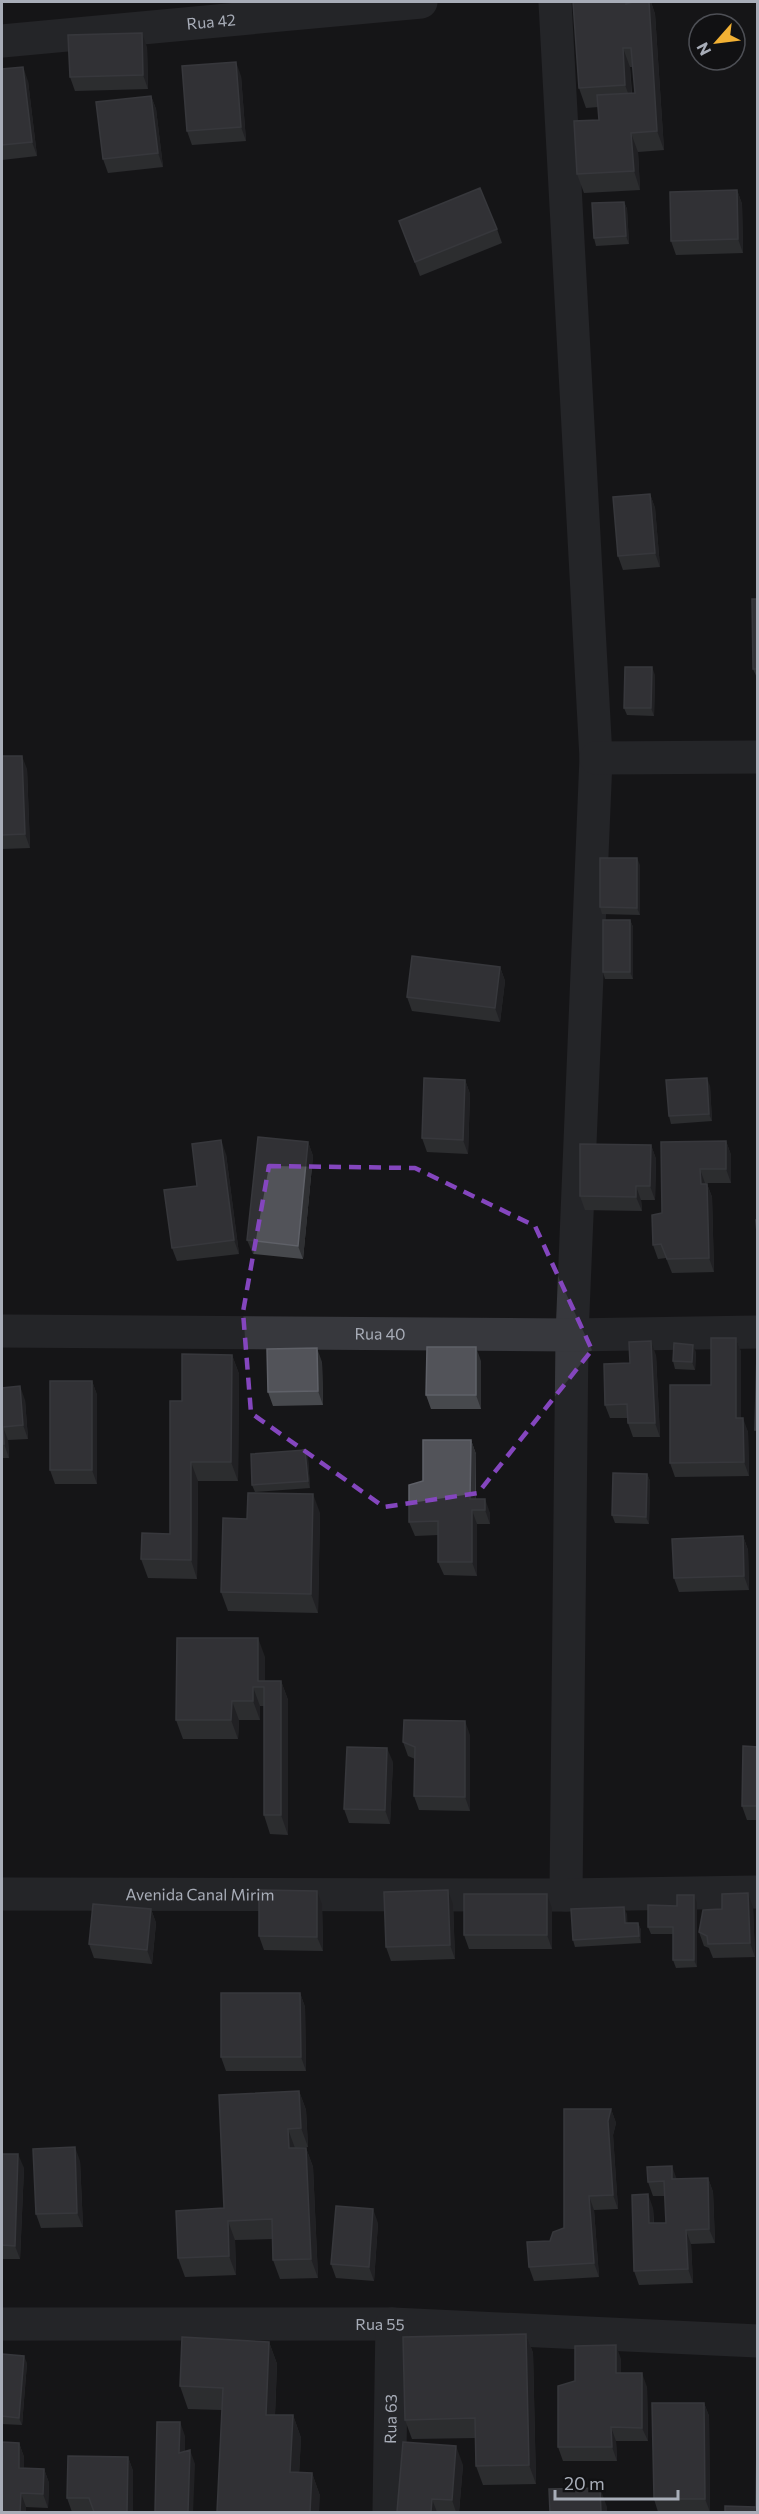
<svg xmlns="http://www.w3.org/2000/svg" width="759" height="2514" viewBox="0 0 759 2514" font-family="Commissioner,sans-serif">
<rect width="100%" height="100%" fill="#161618"/>
<g fill="none" stroke-linecap="round" stroke-linejoin="round">
<g stroke="#37383d" stroke-width="33">
<path d="M555,2L596,758L572,1335L566,1895"/>
<path id="s1" d="M2,41L421,2"/>
<path d="M596,758L758,757"/>
<path id="s2" d="M2,1331L572,1335L758,1332"/>
<path id="s3" d="M2,1894L566,1895L758,1892"/>
<path id="s4" d="M2,2324H392L758,2341"/>
<path id="s5" d="M389,2512L392,2324"/>
</g>
</g>
<path fill="#47494d" fill-rule="evenodd" d="M573,2H651L655,14L664,150L638,152L640,190L584,193L577,174L599,120L598,107L586,108L579,88ZM630,67H633L635,93H632Z
M147,47L148,89L75,91L70,77Z
M2,69L28,81L37,156L2,160Z
M241,76L246,141L192,145L187,131Z
M151,96L156,109L163,167L108,173L103,159Z
M737,190L742,204L743,253L676,255L671,241Z
M624,202L627,209L629,244L596,246L594,238Z
M399,221L497,229L502,243L420,276Z
M650,494L655,508L660,567L623,570L618,556Z
M758,599V680L753,669Z
M655,675L654,716L627,715L624,708Z
M2,756L27,769L30,848L2,849Z
M640,865V915L602,914L600,907Z
M630,920L633,927V979H605L603,972Z
M500,967L505,981L500,1022L412,1011L407,997Z
M465,1080L470,1094L468,1154L427,1152L422,1138Z
M710,1086L712,1121L671,1124L669,1116Z
M726,1141L731,1155V1183H705L707,1184L712,1197L714,1272L672,1273L666,1258L658,1259L653,1245L662,1213Z
M308,1142L313,1156L303,1259L253,1254L247,1240Z
M651,1145L656,1159L655,1200H641L642,1211L585,1210L580,1196Z
M226,1154L239,1254L177,1261L172,1248L197,1186Z
M736,1338L741,1352V1418L748,1432L749,1476L675,1477L670,1463Z
M696,1352L695,1370L675,1369L673,1361Z
M232,1355L239,1374L238,1481H198L197,1579L148,1578L141,1559L170,1534L182,1401Z
M656,1355L660,1437H633L628,1423L627,1418H610L605,1405L630,1363Z
M481,1361V1409H431L426,1395Z
M322,1362L323,1405L273,1406L268,1392Z
M92,1381L97,1395V1484H55L50,1470Z
M2,1388L25,1400L28,1439L8,1440L9,1458H2Z
M471,1440L476,1454V1499L490,1513V1524H477V1576L444,1575L438,1562V1535L415,1536L409,1522L423,1481Z
M305,1450L308,1458L310,1488L255,1492L252,1485Z
M647,1474L650,1481L649,1524L615,1523L612,1515Z
M320,1513L318,1613L228,1611L221,1592L247,1519Z
M743,1536L748,1550L749,1590L679,1592L674,1578Z
M265,1657V1681H281L288,1700V1835L270,1834L264,1815V1706H260V1720H239L238,1739H183L176,1720Z
M470,1735V1811L419,1810L414,1796L415,1759L408,1756L403,1742Z
M758,1747V1820H747L742,1806Z
M393,1762L390,1824L349,1823L344,1809Z
M697,1903V1967L676,1968L673,1960V1934H651L648,1927L677,1906Z
M322,1904L323,1951L264,1950L259,1936Z
M453,1904L455,1959L391,1961L386,1947Z
M753,1907L755,1957L713,1958L709,1948L704,1946L699,1932L722,1909Z
M552,1908V1949H469L464,1935Z
M151,1909L156,1923L152,1964L94,1958L89,1944Z
M627,1914V1923H638L641,1930V1943L575,1947L573,1940Z
M300,1993L305,2007L306,2071H226L221,2057Z
M299,2091L306,2110L308,2147L295,2148H306L313,2167L318,2278L280,2279L273,2260L272,2239L235,2240L236,2275L185,2277L178,2258L224,2208Z
M611,2109L616,2123L613,2135L618,2209L594,2210L599,2277L534,2281L529,2267L550,2241L564,2228Z
M2,2154L24,2168L20,2259H2Z
M80,2161L83,2227L41,2228L36,2214Z
M708,2178L713,2192L715,2243L691,2244L693,2283L639,2285L634,2271L653,2208L654,2223H666L665,2196H653L648,2182L676,2179Z
M378,2223L374,2281L336,2278L331,2264Z
M526,2334L533,2353L536,2484L483,2485L476,2466L475,2438L412,2439L405,2420Z
M269,2342L277,2364L275,2415H293L301,2438L299,2473H312L320,2496L222,2410L188,2409L180,2386Z
M2,2354L27,2363L22,2425L2,2424Z
M621,2359V2373L647,2387L648,2441H616L617,2461H563L558,2447L575,2381Z
M704,2403L709,2416L710,2512H658L654,2499Z
M19,2443L24,2457V2468L44,2469L49,2483L48,2508L26,2507V2512H2Z
M128,2457L133,2471V2512H72L67,2498Z
M463,2465L459,2512H397Z"/>
<path fill="#2f3033" d="M649,2H651L655,14L664,150L657,131Z
M142,33L147,47L148,89L143,75Z
M623,48L630,67L632,104L625,85Z
M236,62L241,76L246,141L241,127Z
M23,67L28,81L37,156L32,142Z
M151,96L156,109L163,167L158,153Z
M631,133L638,152L640,190L634,171Z
M737,190L742,204L743,253L738,239Z
M624,202L627,209L629,244L626,236Z
M650,494L655,508L660,567L655,553Z
M652,667L655,675L654,716L651,708Z
M22,756L27,769L30,848L25,834Z
M637,858L640,865V915L637,908Z
M630,920L633,927V979L630,972Z
M500,967L505,981L500,1022L495,1008Z
M707,1078L710,1086L712,1121L709,1114Z
M465,1080L470,1094L468,1154L463,1140Z
M221,1140L226,1154L239,1254L234,1240Z
M726,1141L731,1155V1183L726,1169Z
M308,1142L313,1156L303,1259L298,1246Z
M651,1145L656,1159L655,1200L650,1186Z
M700,1169L705,1183L706,1198L701,1184Z
M707,1184L712,1197L714,1272L709,1258Z
M636,1186L641,1200L642,1211L636,1197Z
M736,1338L741,1352V1432L736,1418Z
M651,1341L656,1355L660,1437L655,1423Z
M693,1345L696,1352L695,1370L692,1362Z
M476,1347L481,1361V1409L476,1395Z
M317,1348L322,1362L323,1405L318,1391Z
M232,1355L239,1374L238,1481L231,1462Z
M92,1381L97,1395V1484L92,1470Z
M20,1386L25,1400L28,1439L23,1425Z
M743,1418L748,1432L749,1476L744,1462Z
M3,1427L8,1440L9,1458L4,1444Z
M471,1440L476,1454L475,1510L470,1499Z
M305,1450L308,1458L310,1488L308,1481Z
M191,1462L198,1481L197,1579L191,1560Z
M647,1474L650,1481L649,1524L646,1517Z
M313,1494L320,1513L318,1613L311,1594Z
M485,1499L490,1513V1524L485,1510Z
M472,1510L477,1524V1576L472,1562Z
M743,1536L748,1550L749,1590L744,1576Z
M258,1638L265,1657V1691L264,1687L258,1681Z
M281,1681L288,1700V1835L281,1815Z
M253,1687L260,1706V1720L253,1701Z
M232,1701L239,1720L238,1739L231,1720Z
M465,1721L470,1735V1811L465,1797Z
M387,1748L393,1762L390,1824L385,1810Z
M448,1890L453,1904L455,1959L450,1945Z
M317,1891L322,1904L323,1951L317,1937Z
M748,1893L753,1907L755,1957L750,1943Z
M547,1894L552,1908V1949L547,1935Z
M694,1895L697,1903V1967L694,1960Z
M624,1907L627,1914L628,1931L625,1923Z
M151,1909L156,1923L152,1964L147,1950Z
M638,1923L641,1930V1943L639,1936Z
M300,1993L305,2007L306,2071L301,2057Z
M299,2091L306,2110L308,2147L301,2128Z
M611,2109L616,2123L613,2135L618,2209L613,2195L608,2121Z
M288,2129L295,2148H289Z
M75,2147L80,2161L83,2227L77,2213Z
M306,2148L313,2167L318,2278L311,2259Z
M18,2154L24,2168L20,2259L15,2246Z
M672,2166L677,2180L672,2179Z
M708,2178L713,2192L715,2243L709,2229Z
M648,2194L653,2208L654,2237L649,2223Z
M589,2196L594,2210L599,2277L594,2263Z
M373,2209L378,2223L374,2281L369,2267Z
M228,2221L235,2240L236,2275L229,2256Z
M686,2230L691,2244L693,2283L688,2269Z
M526,2334L533,2353L536,2484L529,2465Z
M269,2342L277,2364L274,2437L266,2415Z
M616,2345L621,2359V2387L616,2373Z
M24,2356L27,2363L22,2425L19,2418Z
M642,2373L647,2387L648,2441L642,2428Z
M704,2403L709,2416L710,2512L705,2499Z
M293,2415L301,2438L298,2495L290,2472Z
M180,2422L185,2436V2467L179,2453Z
M611,2427L616,2441L617,2461L612,2447Z
M19,2443L24,2457V2482L19,2468Z
M456,2446L463,2465L459,2512H456L452,2500Z
M190,2450L195,2464L193,2512H188Z
M128,2457L133,2471V2512H127Z
M44,2469L49,2483L48,2508L43,2494Z
M312,2473L320,2496L319,2512H310Z
M600,2488L607,2507V2512H601Z
M21,2493L26,2507V2512H20Z
M432,2499L437,2512H431Z"/>
<path fill="#525359" stroke="#5f6168" stroke-width="1.5" d="M573,2H626V4L633,2H649L657,131L631,133L634,171L577,174L574,121L599,120L597,95L635,93L631,48H623L625,85L579,88Z
M142,33L143,75L70,77L68,35Z
M236,62L241,127L187,131L182,66Z
M23,67L32,142L2,145V69Z
M151,96L158,153L103,159L96,102Z
M480,188L497,229L415,262L399,221Z
M737,190L738,239L671,241L670,192Z
M624,202L626,236L594,238L592,203Z
M650,494L655,553L618,556L613,497Z
M752,599H758V669H753Z
M625,667H652L651,708H624Z
M2,756H22L25,834L2,835Z
M600,858H637V908L600,907Z
M603,920H630V972H603Z
M412,956L500,967L495,1008L407,997Z
M424,1078L465,1080L463,1140L422,1138Z
M707,1078L709,1114L669,1116L666,1080Z
M258,1137L308,1142L298,1246L247,1240Z
M221,1140L234,1240L172,1248L164,1190L197,1186L192,1144Z
M726,1141V1169H700L701,1184H707L709,1258L667,1259L661,1244L653,1245L652,1215L662,1213L661,1142Z
M580,1144L651,1145L650,1186H636V1197L580,1196Z
M756,1220H758V1246Z
M711,1338H736V1418H743L744,1462L670,1463V1385H711Z
M651,1341L655,1423H628L627,1404L605,1405L604,1364L630,1363L629,1342Z
M674,1343L693,1345L692,1362L673,1361Z
M427,1347H476V1395H426Z
M317,1348L318,1391L268,1392L267,1349Z
M757,1353H758V1430H755Z
M182,1354L232,1355L231,1462H191V1560L141,1559L142,1533L170,1534V1401H182Z
M50,1381H92V1470H50Z
M20,1386L23,1425L3,1427L4,1444H2V1388Z
M423,1440H471L470,1499H485V1510H472V1562H438V1521L409,1522V1485L423,1481Z
M305,1450L308,1481L252,1485L251,1454Z
M613,1473L647,1474L646,1517L612,1515Z
M248,1493L313,1494L311,1594L221,1592L223,1518L247,1519Z
M743,1536L744,1576L674,1578L672,1539Z
M177,1638H258V1681H281V1815H264V1687H253V1701H232L231,1720H176Z
M404,1720L465,1721V1797L414,1796L415,1747L403,1742Z
M743,1746L758,1747V1806H742Z
M347,1747L387,1748L385,1810L344,1809Z
M259,1890L317,1891V1937L259,1936Z
M448,1890L450,1945L386,1947L384,1892Z
M748,1893L750,1943L708,1944L707,1936L699,1932L703,1910L722,1909V1894Z
M464,1894H547V1935H464Z
M677,1895H694V1960H673V1927H648V1905L677,1906Z
M93,1904L151,1909L147,1950L89,1944Z
M624,1907L625,1923H638L639,1936L573,1940L571,1909Z
M221,1993H300L301,2057H221Z
M299,2091L301,2128L288,2129L289,2148H306L311,2259L273,2260L272,2219L228,2221L229,2256L178,2258L176,2211L224,2208L219,2095Z
M564,2109H611L608,2121L613,2195L589,2196L594,2263L529,2267L527,2242L550,2241L553,2232L564,2228Z
M75,2147L77,2213L36,2214L33,2149Z
M2,2154H18L15,2246L2,2245Z
M672,2166V2179L708,2178L709,2229L686,2230L688,2269L634,2271L632,2195L648,2194L649,2223H666L664,2181L648,2182L647,2167Z
M336,2206L373,2209L369,2267L331,2264Z
M526,2334L529,2465L476,2466L475,2418L405,2420L403,2337Z
M182,2337L269,2342L266,2415H293L290,2472L312,2473L310,2512H217L223,2388L180,2386Z
M616,2345V2373H642V2428L611,2427L612,2447H558V2386L575,2381V2346Z
M2,2354L24,2356L19,2418L2,2416Z
M758,2383V2512H725V2506L756,2507Z
M652,2403H704L705,2499H654Z
M157,2422H180L179,2453L190,2450L188,2512H155Z
M2,2442L19,2443V2468L44,2469L43,2494L21,2493L20,2512H2Z
M403,2442L456,2446L452,2500L432,2499L431,2512H397Z
M68,2456L128,2457L127,2512H94L89,2498H67Z
M600,2488L601,2512H550L549,2489Z"/>
<path d="M0 0H759V2514H0ZM269,1166L415,1168L535,1226L592,1350L478,1493L384,1507L251,1413L243,1312Z" fill="#161618" fill-opacity=".55" fill-rule="evenodd"/>
<path fill="none" stroke="#8446be" stroke-width="4.5" stroke-dasharray="12 8" stroke-linejoin="round" d="M269,1166L415,1168L535,1226L592,1350L478,1493L384,1507L251,1413L243,1312Z"/>
<g text-anchor="middle" stroke-width="4.5" stroke-linejoin="round" paint-order="stroke">
<g font-size="16" fill="#a8adb8" stroke="#111113">
<text dy="6" stroke="none"><textPath href="#s1" startOffset="210">Rua 42</textPath></text>
<text dy="6" stroke="none"><textPath href="#s2" startOffset="378">Rua 40</textPath></text>
<text dy="6" stroke="none"><textPath href="#s3" startOffset="198">Avenida Canal Mirim</textPath></text>
<text dy="6" stroke="none"><textPath href="#s4" startOffset="378">Rua 55</textPath></text>
<text dy="6" stroke="none"><textPath href="#s5" startOffset="93">Rua 63</textPath></text>
</g>
</g>
<rect width="759" height="2514" fill="none" stroke="#a8adb8" stroke-width="6"/>
<g transform="translate(717 42) rotate(242)"><circle r="28" fill="#111113" stroke="#4d4f55" stroke-width="1.5"/>
<path d="M0-4.5L10 22L0 15L-10 22Z" fill="#f2b134"/>
<text y="-9" font-size="16" font-weight="bold" text-anchor="middle" fill="#a8adb8">N</text>
</g>
<path d="M555 2490v9h123v-9" fill="none" stroke="#a8adb8" stroke-width="3"/>
<text x="564" y="2490" font-size="18" fill="#a8adb8" stroke="#111113" stroke-width="4.5" paint-order="stroke">20 m</text>
</svg>
